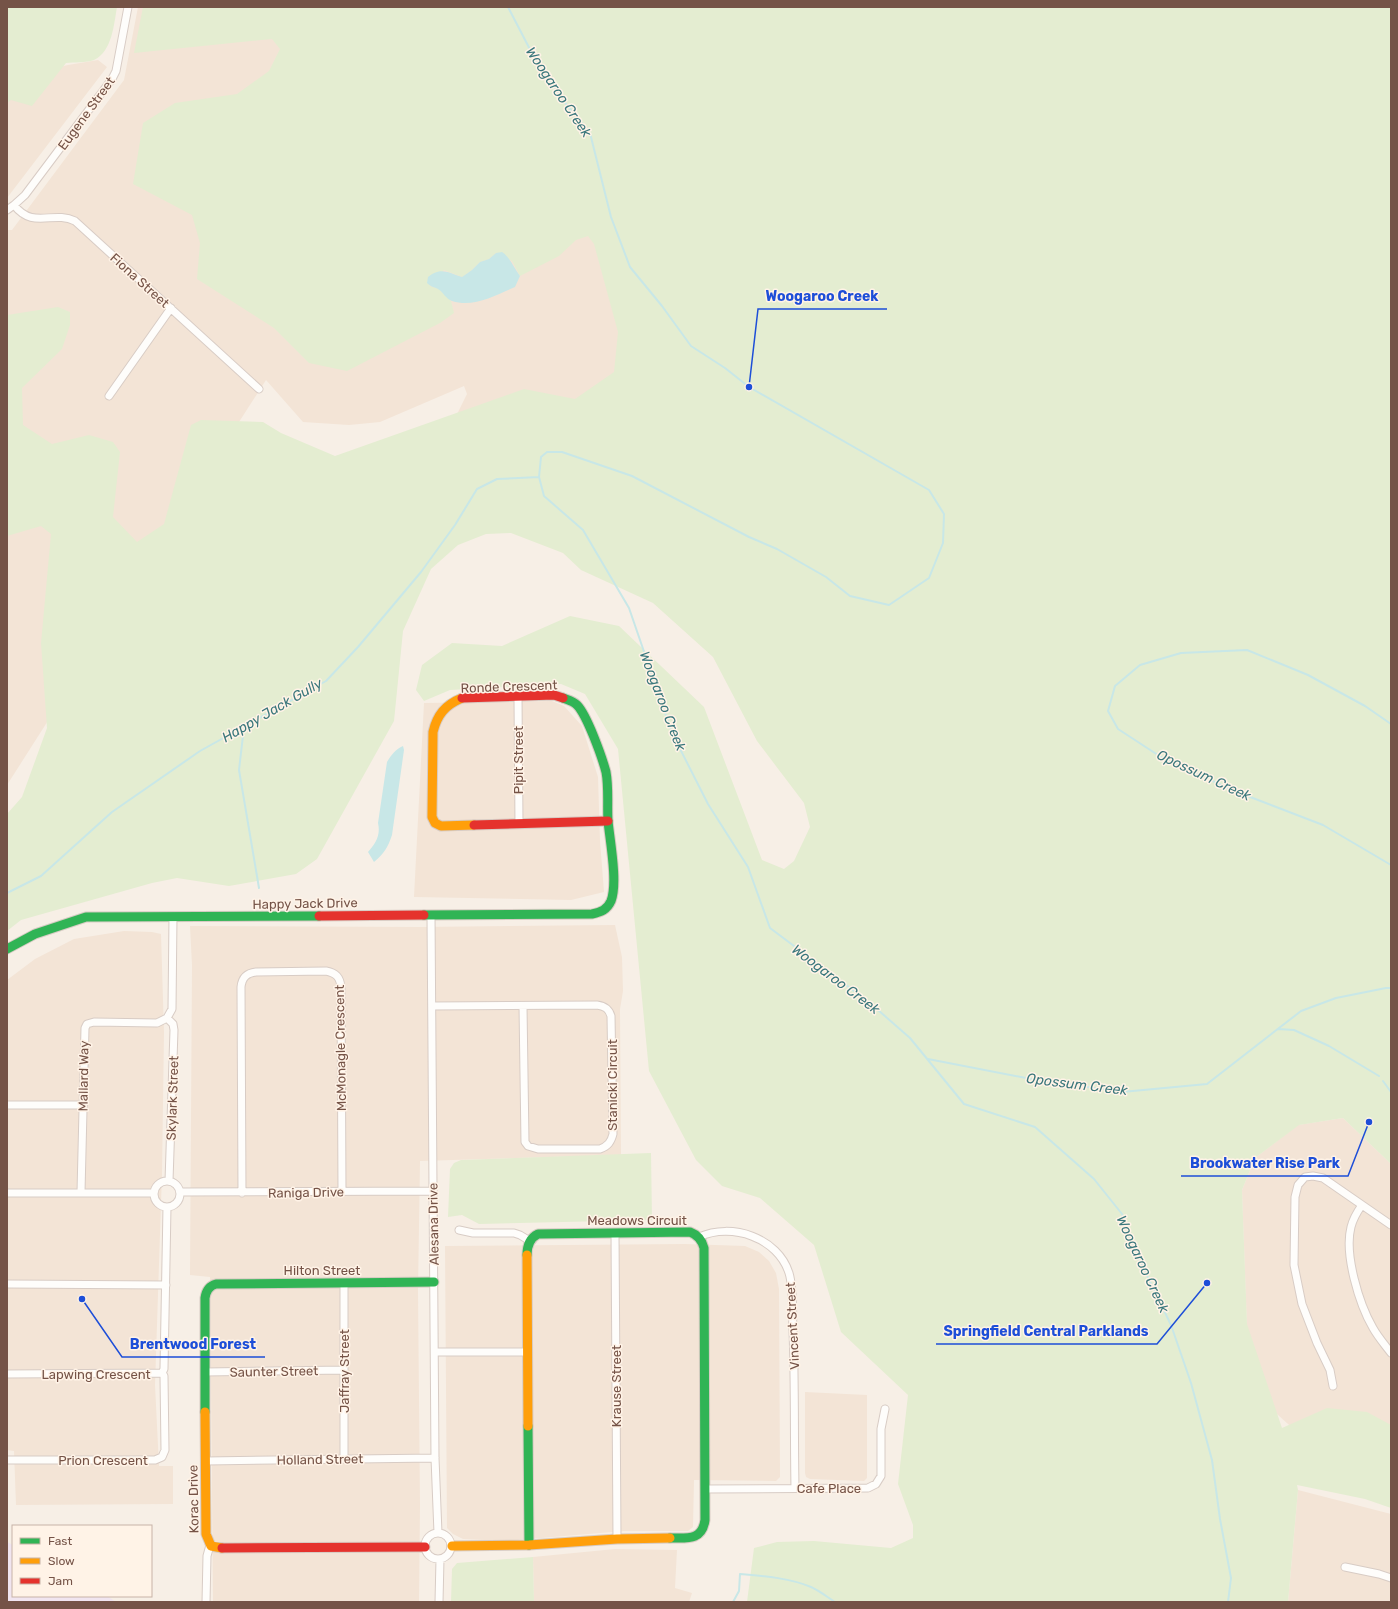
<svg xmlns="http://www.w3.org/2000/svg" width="1398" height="1609" viewBox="0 0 1398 1609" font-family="Rubik,sans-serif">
<rect width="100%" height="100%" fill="#f7efe6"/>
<path fill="#f3e4d6" d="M138,7H510L693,350L417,495L467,394L464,386L380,422L349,425L303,422L266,380L153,556L66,504L7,418V230H12L124,80Z
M98,60L107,67L7,198V79L68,65Z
M7,459L141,575L7,785Z
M552,701L564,706L582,726L598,777L600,841L604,892L571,900L414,897L424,703Z
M615,925L622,957L623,991L620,1009L621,1155L420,1161L418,1291L420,1505L419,1602H213L210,1277L190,1275L192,965L190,926L420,927Z
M124,931L152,932L161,934L164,1032L162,1174L155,1385L159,1466H173V1504L16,1505L14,1451L7,1450V980L35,959L74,939Z
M1343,1118L1391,1164V1440L1298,1433L1259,1398L1247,1328L1242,1190L1255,1158L1298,1125Z
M685,1244L745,1246L759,1252L769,1261L776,1273L779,1289L780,1477L776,1481L694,1480L693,1527L688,1531H624L506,1541L463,1539L453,1534L447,1528L445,1246Z
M805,1392L867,1395V1478L864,1481L810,1479L806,1477L805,1473Z
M1298,1490L1391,1514V1602H1288Z
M615,1549L677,1550L675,1588L692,1593L689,1602H534L533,1557Z"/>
<path fill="#f1e5f0" d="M7,1542L13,1545V1596H107L116,1602H7Z"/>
<path fill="#e4edd1" d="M7,7H117C114,24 112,52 94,60C86,63 74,62 66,63L32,106L11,100L7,103Z
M143,7H1391V1164L1343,1118L1299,1125L1255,1158L1242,1190L1247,1324L1282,1428L1327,1408L1367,1412L1391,1425V1508L1365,1499L1297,1485L1298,1490L1288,1602H747L754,1548L777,1542L814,1541L891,1548L913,1538V1525L898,1484L908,1395L841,1332L814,1245L760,1198L722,1186L696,1160L649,1071L618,749L585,694L561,684L450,690L424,701L416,690L422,665L452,643L502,646L570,616L619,626L704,707L762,860L784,869L794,861L810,827L804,803L757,741L713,657L653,603L581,570L563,553L511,533L486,534L458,545L431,569L403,631L394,721L317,859L296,874L229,886L177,878L152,883L21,920L7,931V814L22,797L47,728L41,643L51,534L41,526L7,536V315L58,307L70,312V325L62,349L22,388L23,425L52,444L89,435L113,442L120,452L113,517L137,542L164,524L191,425L201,420L263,422L281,433L335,456L524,389L575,399L614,372L618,332L594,244L588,236L576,240L559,256L520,276L512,261L496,253L489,259L480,262L472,270L462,277L444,270L430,286L439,289L451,301L454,313L440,323L347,371L309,363L274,328L197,279L200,243L192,215L133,184L143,123L175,103L237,94L269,71L280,49L272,39L134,53Z
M651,1153L652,1220L479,1224L462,1215L448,1217L450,1169L454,1163L461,1160Z
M533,1557L534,1602H451L452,1569L457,1563Z"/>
<path fill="#c8e7e7" d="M502,252C510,257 514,268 520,276L515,287C496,295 474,308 452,301C446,299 443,292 438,289C434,287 431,287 427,283L428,277C441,267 447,272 462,277L472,270L480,262L489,259L496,253Z
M403,746L404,750L392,835C388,847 384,854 374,862L368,852C375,844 381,836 378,823L387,762C391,755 396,749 403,746Z"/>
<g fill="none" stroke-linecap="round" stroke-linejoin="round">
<path stroke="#c8e7e7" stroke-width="2" d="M508,7L536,61L566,104L590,133L611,217L630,267L662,306L691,346L725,368L749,387L929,490L944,514L943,543L929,578L889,605L850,596L826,577L777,549L749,537L632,476L562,452H547L541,457L539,477L544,496L583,530L629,608L672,733L708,804L748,867L770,928L870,1003L910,1038L964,1104L1035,1127L1094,1179L1122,1214L1137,1255L1171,1325L1191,1383L1212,1460L1220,1519L1231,1578L1228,1602
M1391,724L1365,706L1308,675L1247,650L1181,653L1140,665L1115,686L1108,711L1118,729L1161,757L1232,790L1323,825L1391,865
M244,727L239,770L259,888
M7,893L41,876L112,812L200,751L326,681L358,647L421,572L455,525L477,489L497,479L539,477
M1278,1029L1294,1030L1329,1046L1379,1076
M928,1059L1026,1078L1122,1092L1207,1084L1301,1011L1336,998L1386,988H1391
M1383,1081L1391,1092
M733,1602L739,1591L740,1574C763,1576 790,1578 811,1587C820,1591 827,1597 835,1602"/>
<g stroke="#d8ccc5" stroke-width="9">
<path id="street" d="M14,205L25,195L112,79L116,71L128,7
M7,210L14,205C33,230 53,210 75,221L259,389
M109,396L171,308
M518,697L519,824
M431,915L435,1458L438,1533
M432,1006L597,1005C605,1006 609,1009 611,1016L613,1134C611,1142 608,1146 600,1149H538L528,1146L525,1142L523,1006
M167,1018L173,1024L174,1030L169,1181
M7,1105H83
M154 1194a13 13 0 1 1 26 0a13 13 0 1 1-26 0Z
M81,1192L85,1028L87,1024L94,1022L157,1023L167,1018L172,1009L173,917
M180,1192L433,1191
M7,1193H154
M242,1193L241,987C242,977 247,973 256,972L326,971C336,973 340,977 341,987L342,1191
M1362,1205C1357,1212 1353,1219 1351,1227C1344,1254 1359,1304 1373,1328C1378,1337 1385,1345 1391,1353
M459,1230L473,1233H514L520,1235L530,1241
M615,1233L617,1539
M699,1237C732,1222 778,1238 789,1273C794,1289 792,1314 793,1331C795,1383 794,1436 795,1488
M344,1283V1459
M7,1284L166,1285
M435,1352H527
M205,1372L344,1370
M7,1374L162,1373L164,1369L167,1207
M1333,1386L1330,1370L1317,1343L1302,1304L1294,1265L1295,1197L1298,1185L1305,1177L1313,1176L1323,1178L1391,1225
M7,1460H155L162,1457L165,1450L164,1376L162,1373
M206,1461L435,1458
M705,1489L868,1488L876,1484L881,1476V1429L885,1409
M425 1546a13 13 0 1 1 26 0a13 13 0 1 1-26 0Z
M1345,1567L1379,1574L1391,1578
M206,1602L207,1556L210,1545
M439,1602L440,1559"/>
</g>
<g stroke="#d7cbc3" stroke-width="11">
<path id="fast" d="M424,915L592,914C601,912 607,910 611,901C618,883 610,841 608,821C607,805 609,788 606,772C602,757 587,715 577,705C573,701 568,700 563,698
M7,949L35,934L86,917L319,916
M527,1255C527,1246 530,1238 538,1234L690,1232C698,1235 702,1240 704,1248L705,1520C702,1541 687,1538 670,1538
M205,1412V1298C206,1291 209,1286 216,1284L434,1282
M528,1426L529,1545"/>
</g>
<g stroke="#d7cbc3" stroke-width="11">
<path id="slow" d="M462,698C445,705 437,715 433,732L432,817L435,823L441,826L474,825
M527,1255L528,1426
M205,1412L206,1534L211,1546L222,1548
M452,1546L529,1545L617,1539L670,1538"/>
</g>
<g stroke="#d7cbc3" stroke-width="11">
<path id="jam" d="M462,698L554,695L563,698
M474,825L608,821
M319,916L424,915
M222,1548L425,1547"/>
</g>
<use href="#street" stroke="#fefdfb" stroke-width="7"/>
<use href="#fast" stroke="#30b455" stroke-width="9"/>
<use href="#slow" stroke="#ff9f0a" stroke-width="9"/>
<use href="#jam" stroke="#e5322d" stroke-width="9"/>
</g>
<g text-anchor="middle" stroke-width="3" stroke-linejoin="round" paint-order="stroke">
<g font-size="13" fill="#755347" stroke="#fff3e7">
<text transform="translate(86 113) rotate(-54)" y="5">Eugene Street</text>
<text transform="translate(140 280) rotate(42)" y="5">Fiona Street</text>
<text transform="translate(509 686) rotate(-2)" y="5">Ronde Crescent</text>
<text transform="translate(518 760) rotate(-90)" y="5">Pipit Street</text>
<text transform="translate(305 903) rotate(-1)" y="5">Happy Jack Drive</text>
<text transform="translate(340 1048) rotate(-91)" y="5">McMonagle Crescent</text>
<text transform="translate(83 1076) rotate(-89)" y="5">Mallard Way</text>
<text transform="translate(612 1085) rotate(-90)" y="5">Stanicki Circuit</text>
<text transform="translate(172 1098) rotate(-88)" y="5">Skylark Street</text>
<text transform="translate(306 1192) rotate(-1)" y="5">Raniga Drive</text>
<text x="637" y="1225">Meadows Circuit</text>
<text transform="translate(433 1224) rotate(-91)" y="5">Alesana Drive</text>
<text x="322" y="1275">Hilton Street</text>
<text transform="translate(792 1326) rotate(-93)" y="5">Vincent Street</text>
<text transform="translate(274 1371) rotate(-1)" y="5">Saunter Street</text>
<text transform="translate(344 1371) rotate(-90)" y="5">Jaffray Street</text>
<text x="96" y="1379">Lapwing Crescent</text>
<text transform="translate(616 1386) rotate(-90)" y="5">Krause Street</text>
<text transform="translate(320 1459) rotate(-1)" y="5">Holland Street</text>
<text x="103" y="1465">Prion Crescent</text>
<text x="829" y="1493">Cafe Place</text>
<text transform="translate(193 1499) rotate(-91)" y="5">Korac Drive</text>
</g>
<g font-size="14" font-style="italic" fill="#3a777c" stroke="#fff3e7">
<text transform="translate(559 92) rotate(56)" y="5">Woogaroo Creek</text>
<text transform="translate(663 701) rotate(69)" y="5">Woogaroo Creek</text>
<text transform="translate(272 710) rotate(-30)" y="5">Happy Jack Gully</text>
<text transform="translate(1204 775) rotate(25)" y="5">Opossum Creek</text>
<text transform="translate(836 979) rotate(37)" y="5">Woogaroo Creek</text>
<text transform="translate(1077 1084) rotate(7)" y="5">Opossum Creek</text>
<text transform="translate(1143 1264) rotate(65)" y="5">Woogaroo Creek</text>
</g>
</g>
<path fill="none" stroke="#1d4ed8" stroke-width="1.5" d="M749 387L758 309H887M1369 1122L1348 1176H1181M1207 1283L1157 1344H936M82 1299L122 1357H265"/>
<g fill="#1d4ed8" stroke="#fff3e7" stroke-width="1.5">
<circle cx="749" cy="387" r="4"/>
<circle cx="1369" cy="1122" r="4"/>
<circle cx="1207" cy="1283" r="4"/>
<circle cx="82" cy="1299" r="4"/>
</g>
<g font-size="14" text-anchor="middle" font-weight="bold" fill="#1d4ed8" stroke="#fff3e7" stroke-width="3" stroke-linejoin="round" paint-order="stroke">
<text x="822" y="301">Woogaroo Creek</text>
<text x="1265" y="1168">Brookwater Rise Park</text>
<text x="1046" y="1336">Springfield Central Parklands</text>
<text x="193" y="1349">Brentwood Forest</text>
</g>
<rect width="1398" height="1609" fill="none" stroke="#755347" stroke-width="16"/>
<rect x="12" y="1525" width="140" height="72" fill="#fff3e7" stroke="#c8b3a7"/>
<rect x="20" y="1538" width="20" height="6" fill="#30b455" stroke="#c8b3a7"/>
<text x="48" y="1545" font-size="12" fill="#755347">Fast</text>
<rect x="20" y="1558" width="20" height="6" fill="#ff9f0a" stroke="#c8b3a7"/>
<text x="48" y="1565" font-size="12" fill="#755347">Slow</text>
<rect x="20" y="1578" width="20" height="6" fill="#e5322d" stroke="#c8b3a7"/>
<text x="48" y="1585" font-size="12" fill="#755347">Jam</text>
</svg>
